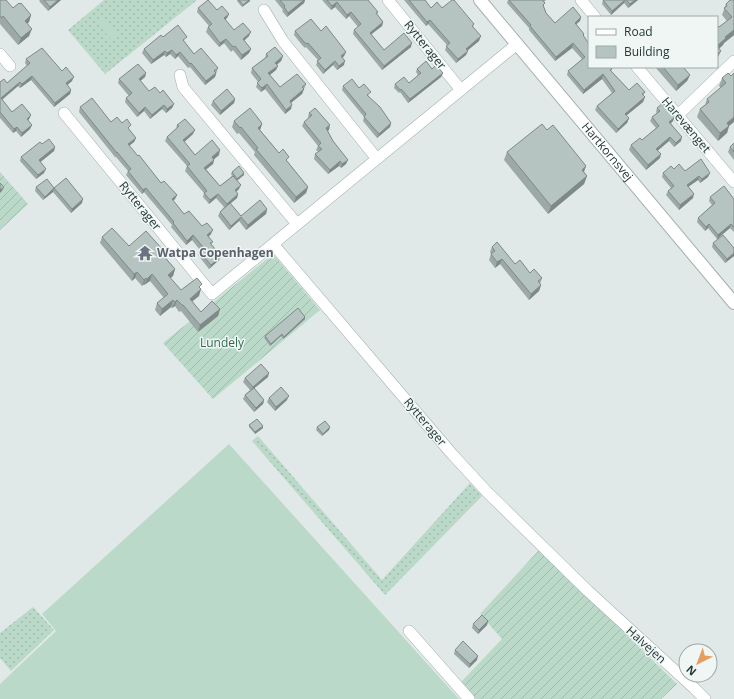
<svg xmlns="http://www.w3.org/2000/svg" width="734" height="699" viewBox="0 0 734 699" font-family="'Open Sans',sans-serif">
<defs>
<pattern id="grass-dots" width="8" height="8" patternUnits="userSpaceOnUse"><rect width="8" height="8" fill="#bad9c9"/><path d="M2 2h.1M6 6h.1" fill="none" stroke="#a0bbad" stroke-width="1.8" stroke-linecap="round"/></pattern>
<pattern id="garden-furrows" width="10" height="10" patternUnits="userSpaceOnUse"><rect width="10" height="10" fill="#bad9c9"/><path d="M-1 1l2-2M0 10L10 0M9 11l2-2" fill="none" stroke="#a0bbad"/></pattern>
</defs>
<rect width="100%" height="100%" fill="#e0e9e7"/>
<path fill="url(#grass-dots)" d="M104,0H197L105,74L68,30Z
M258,436L382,580L470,483L482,496L385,595L252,441Z
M33,607L54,630L11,671L0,658V633Z"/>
<path fill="url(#garden-furrows)" d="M0,172L28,204L0,230Z
M273,254L320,310L213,399L163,343Z
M539,550L677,684L661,699H476L461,682L502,639L480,614Z"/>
<path fill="#bad9c9" d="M103,19L117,36L112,41L98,24Z
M229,444L459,699H0V684L56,631L42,614Z"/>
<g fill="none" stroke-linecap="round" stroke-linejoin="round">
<g stroke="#a3b0af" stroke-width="12">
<path id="minor" d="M388,0L461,90
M581,0L595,17
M264,10L283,41L377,159
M0,54L10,66
M637,67L734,182
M180,75L183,87L297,224
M64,113L212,294L517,44
M678,115L734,61
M273,244L452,454L488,493L588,591L694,688L705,699
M409,631L469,699"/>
</g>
<g stroke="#a3b0af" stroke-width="14">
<g id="tertiary">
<path id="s1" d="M480,0L734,303"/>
</g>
</g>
<use href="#minor" stroke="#fff" stroke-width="11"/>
<use href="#tertiary" stroke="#fff" stroke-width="12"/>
</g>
<path fill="#9ca9a6" d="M0,0L13,8L31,15L29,22L27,24L29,36L18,45L0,24Z
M40,0H61L48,11L39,1Z
M237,0H250V1L242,7L237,1Z
M275,0H305L304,3L287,17L282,11L283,10Z
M322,0H368L378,12L377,14L383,22L382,26L371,34L384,50L411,47L382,70L353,34L354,30L358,27L349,16L346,19L335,7L331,10Z
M404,0H425L431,8H442L474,24L473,27L479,41L467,51L466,55L456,63L445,50L447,45L428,24L426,26Z
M508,0H546L544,2V7L546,13L555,23L581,17L580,21L576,24L584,34V36L589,67L612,69L611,71L629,90L645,92L643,96L645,97L643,102L626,116L629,118L627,123L616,133L595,110L597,106L612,93L602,79L583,94L567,75L568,71L582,59L572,48L555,61L529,30V28L507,3Z
M603,0H638L628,8L624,3L611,15L602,4Z
M730,0L734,35L724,43L723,45L719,49L718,57L717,59V25L719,27L727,21L722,15L726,4Z
M198,8L217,10L229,14L227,18L225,20L234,30L249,36L244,41L251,49L249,53L241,60L233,50L231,52L224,43L219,47L206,32L208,27L209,26L197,12Z
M295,31H321L346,52L344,56L343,57L344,65L337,70L333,65L323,74L316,65L318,60L306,47L305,48L302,45L294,35Z
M163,37L185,41L184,42L194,54L218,68L215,77L205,85L190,67L188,68L178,56L175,59L170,54L166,57L164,55L151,64L142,53L144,49Z
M266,54L283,56L281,61L277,65L276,70L270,75L280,87L306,84L302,94L291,103V109L285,114L265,89L261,92L256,87L258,82L251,73L252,68L265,58Z
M26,59L62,71L72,81L67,85L71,90L70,94L54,107L31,80L20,88L18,86L2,100L12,112L31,115L28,121L32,125L30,129L21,137L16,131L13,133L0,118V82L7,83L27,66L25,63Z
M655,67H683L690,75L687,81L676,91Z
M417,69H432L443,73L441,77L408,103L400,92L399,93L394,88L395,84L409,83L418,75L416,72Z
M146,73L145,77L140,81L149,91L160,93L174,104L172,108L166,113L162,109L150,119L144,111L137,117L125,102L126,98L129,96L118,83L119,79Z
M731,76L729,126L727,133L718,141L697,117L700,109L705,105L707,99L721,88L719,86L722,78Z
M343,86L359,88L369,96V97L391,123L390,127L377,138L363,121L364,117L342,90Z
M235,99L234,103L220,115L211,105L213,101Z
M80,107L111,122L122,123L129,129L136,138L134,142L129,146L161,183L177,195L175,199L173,201L184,214L202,226L211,234L209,236L212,245L221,256L219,260L209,269L198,255L199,251L200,250L192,240L186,245L171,227L172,225L144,192L142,194L126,175L128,171L116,157H115L79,112Z
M657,108L673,121L671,123L681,141L674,147L669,141L658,150L660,158L646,170L629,150L631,145L642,140L656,128L650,121L652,117L657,113L656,112Z
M309,113L329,130H327L346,164L341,168L339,166L328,174L314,159L315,154L319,152L316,150L318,146L302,126L304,122L309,118L308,117Z
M234,121L262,124L260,130L279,153L288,162L308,187L306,193L294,203L254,155L255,152L239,133L237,134L232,127Z
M177,125L193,134L184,142L195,155H219L214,159V160L213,164L206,169L220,186L232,176L231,174L232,172L244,173V175L237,181L239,189L236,192L238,194L237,198L230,204L241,216L267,209L266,214L246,230L239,221L229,230L218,216L220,212L224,207L216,198L209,204L203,197L204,193L185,171L187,166L165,141L167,137L176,129Z
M547,130L586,166L584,172L587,176L584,184L548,214L504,160L507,152Z
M734,143V160L728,152L730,147Z
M42,144L55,147L54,151L40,162L44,173L36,179L20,161L21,157Z
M674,169L685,171L708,177L700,183L698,180L688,187L693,198L679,210L666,195L668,191L671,188L662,177L663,173Z
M36,187L54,188L82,203L71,213L53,192L43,200L35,191Z
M710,197L734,199V232L730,228L717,239L708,228L705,231L697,222L698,218L712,205L709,201Z
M102,237L129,246L163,250L162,253L175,269L173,276L170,278L181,290L200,288L199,296L192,301L201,312L220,309L218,316L198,332L181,311L179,312L175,306L172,308L171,307L160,316L155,310L157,303L164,298L150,281L144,285V284L142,286L135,278L132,281L100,243Z
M713,243L734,248V256L725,263L712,247Z
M492,247L515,264L530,273L542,278L540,284L541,285L539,291L529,300L500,264L495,268L489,260L491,254L490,252Z
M305,317V319L283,339L281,336L270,346L264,338L265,336Z
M268,377L254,388L264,400L263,404L254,412L243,399L245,395L250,390L243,382L245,378Z
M269,398L287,400L275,411L267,402Z
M249,425L263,428L255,434L249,427Z
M317,427H330L329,430L322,436L316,430Z
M488,621L487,625L478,634L472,628L473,624Z
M455,650L477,660L469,668L454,654Z"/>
<path fill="#7f8987" d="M58,0H61L48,11L50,7Z
M249,0H250V1L242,7L243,5Z
M304,0H305L304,3L287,17L288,13Z
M625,0L624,3L611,15L612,11Z
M635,0H638L628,8L630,4Z
M337,2L335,7L331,10L332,6Z
M351,12L349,16L346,19L347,15Z
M229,14L227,18L222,22L224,18Z
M31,15L29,22L22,28L25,21Z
M581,17L580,21L573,27L575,23Z
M430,20L428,24L426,26L427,22Z
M383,22L382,26L368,37L370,33Z
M32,29L29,36L18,45L21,38Z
M734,30V35L724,43L723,45L717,50V46L725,37Z
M251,32L249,36L241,43L243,39Z
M481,36L479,41L464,53L466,49Z
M226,39L224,43L219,47L220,43Z
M412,43L411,47L382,70L384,66Z
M573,43L572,48L555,61L556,57Z
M251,49L249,53L241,60L242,55Z
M172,50L170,54L166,57L167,53Z
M165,51L164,55L151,64L153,60Z
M468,51L466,55L456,63L458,59Z
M721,51L717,59V54Z
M180,52L178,56L175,59L176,55Z
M346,52L344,56L340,60L341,56Z
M283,56L281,61L274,67L275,63Z
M335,61L333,65L323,74L325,70Z
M345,61L344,65L337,70L339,66Z
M278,66L276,70L267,77L268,73Z
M146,73L145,77L138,83L139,79Z
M216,73L215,77L205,85L206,81Z
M443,73L441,77L408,103L410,99Z
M603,74L602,79L583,94L584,90Z
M690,75L687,81L676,91L678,85Z
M32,76L31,80L20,88L22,84Z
M74,77L72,81L64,88L66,83Z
M20,82L18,86L0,101L1,98Z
M267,84L265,89L261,92L262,88Z
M304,89L302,94L288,105L290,101Z
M71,90L70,94L54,107L55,103Z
M645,97L643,102L623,118L625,114Z
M235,99L234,103L220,115L221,111Z
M174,104L172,108L166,113L167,109Z
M164,105L162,109L150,119L152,115Z
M292,105L291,109L285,114L286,110Z
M145,107L144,111L137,117L139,113Z
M31,115L29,119L25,123L27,119Z
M675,117L673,121L668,126L669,122Z
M734,117V122L729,126L727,133L718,141L720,133L727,123Z
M629,118L627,123L616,133L618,129Z
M391,123L390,127L377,138L379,134Z
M262,124L260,130L256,133L258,128Z
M32,125L30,129L21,137L22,133Z
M330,125L329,130L325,133L326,128Z
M17,127L16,131L13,133L14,129Z
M195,130L193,134L181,145L183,140Z
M670,137L669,141L655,153L656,149Z
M682,137L681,141L674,147L676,143Z
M136,138L134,142L126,148L128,144Z
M55,147L54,151L38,164L39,160Z
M220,150L219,155L211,162L212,157Z
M661,154L660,158L646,170L648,165Z
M214,160L213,164L203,172L204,168Z
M348,160L346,164L341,168L342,164Z
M340,161L339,166L328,174L330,170Z
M586,166L583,174L582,170Z
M46,169L44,173L36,179L38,175Z
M244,173V175L236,181L237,179Z
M710,173L708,177L700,183L702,179Z
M587,176L584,184L548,214L551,206Z
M699,176L698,180L685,189L687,185Z
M241,185L239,189L233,194L235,190Z
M4,187L2,191L0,193V190Z
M308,187L306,193L294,203L296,197Z
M54,188L53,192L43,200L45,197Z
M146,188L144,192L142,194L143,190Z
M218,194L216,198L209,204L210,200Z
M238,194L237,198L225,208L227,204Z
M694,194L693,198L679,210L680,205Z
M177,195L175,199L170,203L172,199Z
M83,199L82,203L71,213L72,209Z
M267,209L266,214L246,230L248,225Z
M241,217L239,221L229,230L231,226Z
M709,224L708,228L705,231L706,227Z
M731,224L730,228L717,239L718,235Z
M213,230L211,234L206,239L207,235Z
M193,235L192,240L186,245L187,241Z
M734,253V256L725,263L727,259Z
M221,256L219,260L209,269L211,265Z
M502,259L500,264L495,268L497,262Z
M175,269L173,276L166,282L168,275Z
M137,272L135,278L132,281L134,274Z
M152,274L150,281L144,285L147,279Z
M146,278L144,284L142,286L144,280Z
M541,285L539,291L529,300L531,294Z
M201,289L199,296L188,305L190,299Z
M173,300L171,307L160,316L162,309Z
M177,300L175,306L172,308L175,302Z
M220,309L218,316L198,332L200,325Z
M305,317V319L283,339L284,337Z
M282,334L281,336L270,346L271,344Z
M269,373L268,377L251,391L253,387Z
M289,396L287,400L275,411L276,407Z
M264,400L263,404L254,412L256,408Z
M263,426V428L255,434V432Z
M330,427L329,430L322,436L323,434Z
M488,621L487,625L478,634L479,630Z
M478,656L477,660L469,668L470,664Z"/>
<path fill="#b5c4c1" stroke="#7f8987" d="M0,0H6L13,8L19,3L20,4L21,3L31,15L25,21L32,29L21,38L3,16L2,18L0,16Z
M44,0H58L50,7Z
M208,0L217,10L222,6L229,14L224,18L234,30L243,23L251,32L243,39L251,49L242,55L235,46L233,47L226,39L220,43L208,27L212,24L198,8Z
M239,0H249L243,5Z
M280,0H304L288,13L284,7L285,6Z
M327,0H368L378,12L376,13L383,22L370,33L384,50L404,33L412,43L384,66L354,30L361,24L351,12L347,15L337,2L332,6Z
M409,0H425L431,8L437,2L442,8L452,0H454L474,24L472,26L481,36L466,49L468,51L458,59L446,46L450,43L430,20L427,22Z
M509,0H543H542L545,3L543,5L546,13L555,23L573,7L581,17L575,23L584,34L583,35L589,44V67H611L612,69L610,70L629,90L637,83L645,92L642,94L645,97L625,114L629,118L618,129L597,106L615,91L603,74L584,90L568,71L585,57L573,43L556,57L530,26L531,25Z
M603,0H625L612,11Z
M626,0H635L630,4Z
M730,0H734V30L725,37L726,38L717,46V25L719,27L732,17L724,8L727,6L726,4Z
M311,19L321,31L326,26L346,52L341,56L345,61L339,66L335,61L325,70L317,61L321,58L308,43L307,44L304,42L295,31Z
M178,25L187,37L183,40L194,54L201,48L218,68L214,71L216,73L206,81L191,63L190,64L180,52L176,55L172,50L167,53L165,51L153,60L144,49L161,35L163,37Z
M717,46L721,51L717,54Z
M275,47L283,56L275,63L278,66L268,73L280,87L297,74L306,84L302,87L304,89L290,101L292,105L286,110L267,84L262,88L257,83L261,79L252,68L268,56L266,54Z
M42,48L62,71L66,67L74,77L66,83L71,90L55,103L32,76L22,84L20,82L1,98L12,112L22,104L31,115L27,119L32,125L22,133L17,127L14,129L0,112V82L4,79L7,83L30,63L26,59Z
M426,61L432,69L436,65L443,73L410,99L401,89L400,90L395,84L404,77L409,83L421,73L417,69Z
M138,64L146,73L139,79L149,91L155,87L160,93L163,90L174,104L167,109L164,105L152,115L145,107L139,113L126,98L132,93L119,79Z
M663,67H683L690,75L678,85Z
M728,73L731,76L734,73V117L727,123L729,126L720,133L700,109L709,102L707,99L726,83L722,78Z
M352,79L359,88L364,84L371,92L367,95L380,107L391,123L379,134L364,117L366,114L343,86Z
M227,89L235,99L221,111L213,101Z
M92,98L111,122L117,117L122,123L127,119L131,125L128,128L136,138L128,144L138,156L139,155L161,183L164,181L177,195L172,199L184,214L189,211L202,226L207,223L213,230L207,235L213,242L210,243L221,256L211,265L199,251L203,247L193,235L187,241L173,223L174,222L146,188L143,190L128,171L131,169L117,152V153L80,107Z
M663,103L675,117L669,122L682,137L676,143L670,137L656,149L661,154L648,165L631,145L640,138L642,140L659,126L652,117L660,111L657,108Z
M250,108L261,122L262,124L258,128L279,153L283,149L289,157L286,160L308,187L296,197L256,149L258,148L241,127L240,128L234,121Z
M315,108L330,125L326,128L333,141L348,160L342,164L340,161L330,170L315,154L322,149L318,146L321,143L304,122L312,115L309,113Z
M185,119L195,130L183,140L195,155L212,140L220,150L212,157L214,160L204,168L220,186L233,176L241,185L235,190L238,194L227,204L218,194L210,200L204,193L207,191L187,166L190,164L167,137L179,126L177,125Z
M542,124L547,130L553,125L586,166L582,170L587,176L551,206L507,152Z
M49,139L55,147L39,160L46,169L38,175L21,157L40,142L42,144Z
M734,143V152L730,147Z
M701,159L710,173L702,179L699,176L687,185L694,194L680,205L668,191L674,186L663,173L671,166L674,169L679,164L685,171Z
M239,166L244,173L237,179L232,172Z
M66,178L83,199L72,209L54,188L45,197L36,187L47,179L54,188Z
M0,183L4,187L0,190Z
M724,186L734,199V227L731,224L718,235L709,224L706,227L698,218L715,203L710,197Z
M260,200L267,209L248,225L241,217L231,226L220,212L230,203L241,216Z
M112,228L129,246L146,231L163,250L160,252L175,269L168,275L181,290L197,278L202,284L199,287L201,289L190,299L201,312L212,301L220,309L200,325L183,305H182L177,300L175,302L173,300L162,309L157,303L168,294L152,274L147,279L146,278L144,280L137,272L134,274L102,237Z
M723,235L734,248V253L727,259L713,243Z
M497,242L515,264L520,260L530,273L534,269L542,278L538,281L541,285L531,294L502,259L497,262L491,254L495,251L492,247Z
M298,308L305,317L284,337L282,334L271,344L265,336Z
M261,364L269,373L253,387L245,378Z
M281,387L289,396L276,407L269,398Z
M254,388L264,400L256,408L245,395Z
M257,419L263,426L255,432L249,425Z
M325,421L330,427L323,434L317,427Z
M482,615L488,621L479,630L473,624Z
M463,641L478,656L470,664L455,650Z"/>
<defs>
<g id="temple-bare" transform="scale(1.2)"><path d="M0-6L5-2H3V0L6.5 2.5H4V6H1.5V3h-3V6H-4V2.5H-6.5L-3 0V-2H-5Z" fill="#6b7280" stroke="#f0f6f4" stroke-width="2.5" paint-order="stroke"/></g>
</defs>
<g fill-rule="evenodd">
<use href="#temple-bare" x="145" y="253"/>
</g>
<g text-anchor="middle" stroke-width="3" stroke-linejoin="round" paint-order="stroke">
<g font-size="12" fill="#223837" stroke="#f0f6f4">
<text transform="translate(425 45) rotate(51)" y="4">Rytterager</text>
<text transform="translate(686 125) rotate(50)" y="4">Harevænget</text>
<text dy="4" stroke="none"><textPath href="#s1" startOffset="198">Hartkornsvej</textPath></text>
<text transform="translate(140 206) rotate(51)" y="4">Rytterager</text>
<text transform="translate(425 422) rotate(50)" y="4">Rytterager</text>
<text transform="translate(646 645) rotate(42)" y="4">Halvejen</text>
</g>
<g font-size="12" font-weight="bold" fill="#5b616d" stroke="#f0f6f4" text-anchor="start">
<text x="157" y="257">Watpa Copenhagen</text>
</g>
<g font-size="12" fill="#306b53" stroke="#f0f6f4">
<text x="222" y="347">Lundely</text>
</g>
</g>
<rect x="588" y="16" width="130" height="52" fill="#f0f6f4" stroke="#9eaaa8"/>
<rect x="596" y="29" width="20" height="6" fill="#ffffff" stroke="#9eaaa8"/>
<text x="624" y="36" font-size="12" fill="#223837">Road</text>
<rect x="596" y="46" width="20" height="12" fill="#b5c4c1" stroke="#9eaaa8"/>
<text x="624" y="56" font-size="12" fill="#223837">Building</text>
<g transform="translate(698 663) rotate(222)"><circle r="19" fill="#f0f6f4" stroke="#9eaaa8"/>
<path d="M0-3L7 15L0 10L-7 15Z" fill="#e59e62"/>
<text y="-6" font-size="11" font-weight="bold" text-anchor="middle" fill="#223837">N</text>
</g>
</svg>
